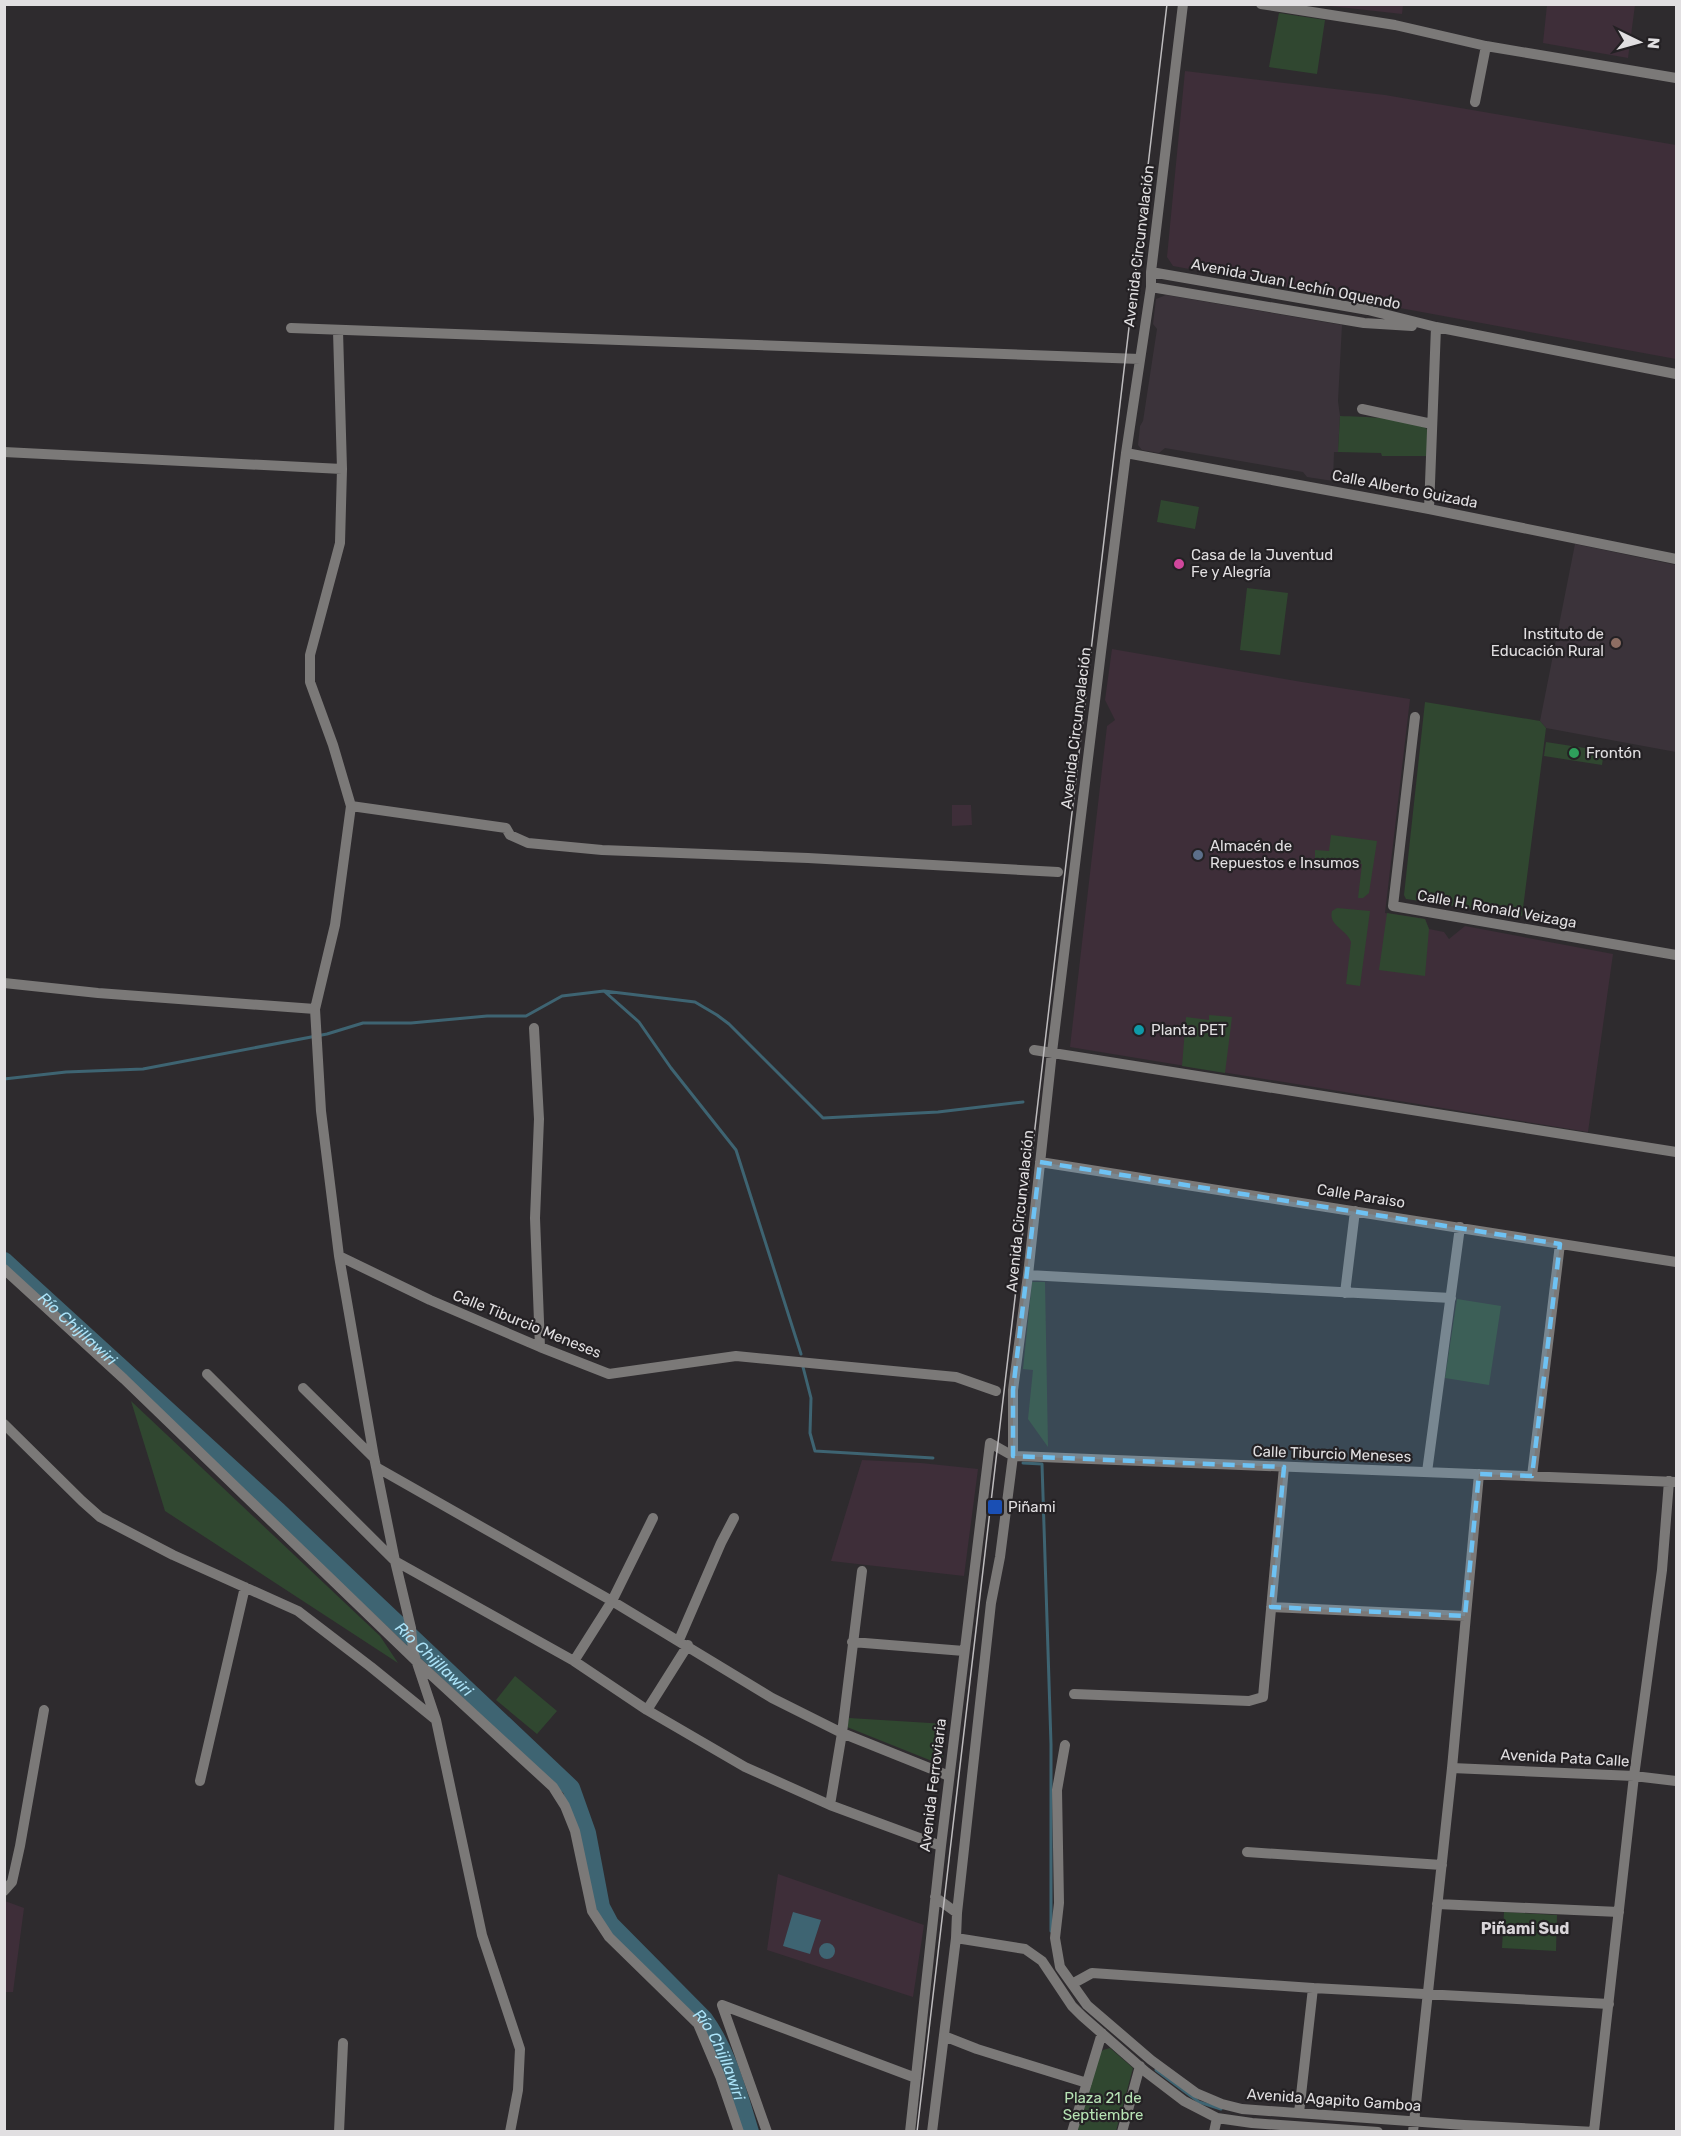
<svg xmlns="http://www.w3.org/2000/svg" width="1681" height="2136" viewBox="0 0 1681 2136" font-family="Rubik,sans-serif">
<rect width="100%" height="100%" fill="#2e2b2e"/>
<path fill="#3e2e39" d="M1321,5H1403L1402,14Z
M1547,5H1635L1628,58L1543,43Z
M1185,71L1385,95L1676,145V359L1173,266L1167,257Z
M1112,649L1302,682L1410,699L1385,913L1425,919L1429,929L1444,932L1449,939L1465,926L1613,954L1588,1132L1070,1047L1107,726L1115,720L1105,700Z
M952,805H971L972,825L952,826Z
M862,1460L921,1463L978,1469L964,1576L831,1561Z
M778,1874L924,1925L913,1997L767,1950Z
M5,1901L24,1908L13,1992H5Z"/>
<path fill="#3b333a" d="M1166,295L1342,325L1338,401L1340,416L1338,452H1334L1333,481L1307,477L1303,472L1165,448L1159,453L1142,450L1138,445L1140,426L1143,421L1157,329L1153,324L1156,299Z
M1575,544L1676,565V752L1546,728L1540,721Z"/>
<path fill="#304730" d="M1279,13L1325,20L1317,74L1269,67Z
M1340,416C1359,417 1415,417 1428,430V456H1382L1381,453L1338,452Z
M1161,500L1199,507L1195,529L1157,522Z
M1247,588L1288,593L1280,655L1240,650Z
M1425,702L1540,721L1546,728L1522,916L1406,899L1404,895Z
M1546,742L1604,751L1602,765L1544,756Z
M1331,835L1377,841L1369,893L1363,898H1358L1362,864L1315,858V850L1329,851Z
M1337,908L1370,911L1360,986L1346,984L1351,942C1347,929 1328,926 1332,911Z
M1387,913L1425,919L1429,929L1425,976L1379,970Z
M1209,1015L1232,1017L1225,1073L1182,1066L1186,1017L1209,1020Z
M1032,1282H1045L1048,1447L1028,1419L1033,1370L1023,1369Z
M1457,1299L1501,1306L1489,1385L1445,1378Z
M131,1401L380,1636L398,1663L165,1511Z
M515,1676L557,1711L537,1734L496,1700Z
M849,1718L946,1724L942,1765L847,1727Z
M1504,1912L1557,1915L1556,1951L1502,1948Z
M1110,2048L1133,2068L1116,2131L1075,2132L1098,2055L1103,2050Z"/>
<path fill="#3e6472" d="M793,1912L821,1920L810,1954L783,1946Z
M819 1951a8 8 0 1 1 16 0a8 8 0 1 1-16 0Z"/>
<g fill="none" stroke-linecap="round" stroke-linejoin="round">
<path stroke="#3e6472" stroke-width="3" d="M604,991L695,1002L717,1015L729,1024L823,1118L938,1112L1023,1102
M4,1079L66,1072L143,1069L327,1034L363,1023H411L487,1016H526L562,996L604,991L639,1022L671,1068L736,1150L801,1354
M803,1367L811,1398L810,1433L815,1451L933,1458
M1023,1463L1042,1464L1051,1744V1931
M1156,2070L1199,2102L1221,2109"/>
<path stroke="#3e6472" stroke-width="18" id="s1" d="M4,1261L278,1511L571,1788L587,1833L601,1907L610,1924L704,2019C728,2052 738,2093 750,2132"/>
<path stroke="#7b7978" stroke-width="10" d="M1261,4L1395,25L1486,46L1676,78
M1475,102L1486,46
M1151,272L1368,310L1436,327L1676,374
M1151,287L1364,323L1412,326
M291,328L1140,359
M338,331L342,469L340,543L310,655V682L333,745L351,806L335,925L315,1009L321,1111L339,1256L374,1457L395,1561L411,1628L413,1651L436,1720L482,1935L520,2049L518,2090L510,2132
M1362,409L1432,424
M4,452L342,469
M1126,453L1429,509L1676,559
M1429,509L1436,327
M1415,717L1393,906L1676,955
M351,806L506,828L510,835L528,843L602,850L808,858L1058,872
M4,983L98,993L315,1009
M534,1028L539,1119L535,1218L540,1347
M1034,1050L1676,1152
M1040,1162L1676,1262
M339,1256L430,1300L540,1347L609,1374L736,1356L956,1377L996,1391
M4,1269L124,1379L415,1660L553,1787L565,1806L575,1831L592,1911L609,1937L698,2024L720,2076L739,2132
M1028,1275L1451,1298
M1345,1293L1355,1211
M207,1374L395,1561L574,1661L647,1710L745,1767L830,1805L941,1846
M303,1388L373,1457
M4,1424L82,1501L100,1517L173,1555L298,1611L371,1667L435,1719
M376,1467L612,1601L772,1698L842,1733L949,1776
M1427,1472L1460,1227
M1532,1476L1560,1244
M1271,1607L1465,1616
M679,1640L721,1543L734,1518
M852,1642L964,1651
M574,1661L612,1601L653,1518
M1074,1694L1249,1701L1263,1697L1284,1467
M647,1710L688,1645
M1065,1745L1057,1790L1059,1903L1055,1938L1060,1967L1087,2005L1151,2060L1196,2093L1222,2104L1242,2109L1464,2125L1595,2132
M1452,1768L1634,1776L1676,1781
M200,1781L245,1587
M830,1805L842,1733L862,1571
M1247,1852L1442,1865
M4,1891L12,1882L20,1846L44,1710
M935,1897L957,1913
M1437,1904L1619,1912
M956,1938L1025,1949L1042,1961L1072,2006L1082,2016L1146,2072L1184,2101L1217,2118L1252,2123L1378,2132
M1072,1984L1092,1973L1313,1988L1609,2004
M722,2005L916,2078
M722,2005L767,2132
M944,2036L977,2049L1087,2083
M1299,2113L1313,1988
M1594,2131L1634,1776L1662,1570L1669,1481
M339,2132L343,2043
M910,2132L941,1846L990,1443L1013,1456L1676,1482
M932,2132L956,1938L957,1913L991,1603L1000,1557L1013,1456V1390L1028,1275L1052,1052L1101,652L1126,453L1151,287V272L1183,4
M1072,2132L1102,2033
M1122,2132L1140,2066
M1214,2132L1217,2118
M1413,2132L1452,1768L1479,1474"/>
<path stroke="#bebcbe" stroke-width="1.5" d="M917,2132L1167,4"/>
</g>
<path fill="#6ec2f3" fill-opacity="0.2" stroke="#6ec2f3" stroke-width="4.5" stroke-dasharray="12 8" stroke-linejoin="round" d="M1040,1162L1560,1244L1532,1476L1479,1474L1465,1616L1271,1607L1284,1467L1013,1456V1390Z"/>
<circle fill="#d1479c" stroke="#242124" stroke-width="2" cx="1179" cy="564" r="6"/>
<circle fill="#8d6e63" stroke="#242124" stroke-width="2" cx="1616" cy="643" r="6"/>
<circle fill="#2e9e5b" stroke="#242124" stroke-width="2" cx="1574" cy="753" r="6"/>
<circle fill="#5c6f8a" stroke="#242124" stroke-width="2" cx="1198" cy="855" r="6"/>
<circle fill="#0f9aa8" stroke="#242124" stroke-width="2" cx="1139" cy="1030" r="6"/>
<rect fill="#1a4fb4" stroke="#242124" stroke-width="2" x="987" y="1499" width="16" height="16" rx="3"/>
<g text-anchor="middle" stroke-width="4.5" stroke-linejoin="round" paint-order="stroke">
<g font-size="15" fill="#e1dfe1" stroke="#242124">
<text transform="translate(1139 246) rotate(-83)" y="5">Avenida Circunvalación</text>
<text transform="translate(1296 284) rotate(11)" y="5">Avenida Juan Lechín Oquendo</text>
<text transform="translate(1405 489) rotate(11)" y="5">Calle Alberto Guizada</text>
<text transform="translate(1076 728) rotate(-83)" y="5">Avenida Circunvalación</text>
<text transform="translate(1497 909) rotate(10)" y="5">Calle H. Ronald Veizaga</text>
<text transform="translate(1361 1196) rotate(9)" y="5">Calle Paraiso</text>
<text transform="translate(1020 1211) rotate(-84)" y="5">Avenida Circunvalación</text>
<text transform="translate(527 1324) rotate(22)" y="5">Calle Tiburcio Meneses</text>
<text transform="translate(1332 1454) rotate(2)" y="5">Calle Tiburcio Meneses</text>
<text transform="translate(1565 1758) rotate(3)" y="5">Avenida Pata Calle</text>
<text transform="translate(933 1785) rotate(-83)" y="5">Avenida Ferroviaria</text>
<text transform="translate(1334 2100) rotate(4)" y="5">Avenida Agapito Gamboa</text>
</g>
<g font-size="15" fill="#e1dfe1" stroke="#242124" text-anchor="start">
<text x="1191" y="560">Casa de la Juventud<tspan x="1191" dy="17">Fe y Alegría</tspan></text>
<text x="1604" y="639" text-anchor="end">Instituto de<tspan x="1604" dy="17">Educación Rural</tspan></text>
<text x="1586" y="758">Frontón</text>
<text x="1210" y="851">Almacén de<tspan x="1210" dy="17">Repuestos e Insumos</tspan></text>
<text x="1151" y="1035">Planta PET</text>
<text x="1008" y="1512">Piñami</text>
</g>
<g font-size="15" fill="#b6e3b4" stroke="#242124">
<text x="1103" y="2103">Plaza 21 de<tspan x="1103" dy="17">Septiembre</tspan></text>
</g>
<g font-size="16" font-style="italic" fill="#ace3f8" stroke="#242124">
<text dy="6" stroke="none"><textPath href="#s1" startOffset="100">Río Chijllawiri</textPath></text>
<text dy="6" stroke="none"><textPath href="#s1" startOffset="586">Río Chijllawiri</textPath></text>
<text dy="6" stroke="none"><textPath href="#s1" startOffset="1089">Río Chijllawiri</textPath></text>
</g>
<g font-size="16" font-weight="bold" fill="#d9d5d9" stroke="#242124">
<text x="1525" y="1934">Piñami Sud</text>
</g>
</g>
<rect width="1681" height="2136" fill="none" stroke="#e1dfe1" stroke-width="12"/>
<g transform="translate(1639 42) rotate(95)" stroke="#242124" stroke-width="4.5" paint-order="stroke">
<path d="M0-4.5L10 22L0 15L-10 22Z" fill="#e1dfe1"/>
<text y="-9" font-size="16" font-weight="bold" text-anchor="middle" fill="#e1dfe1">N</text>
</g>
</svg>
